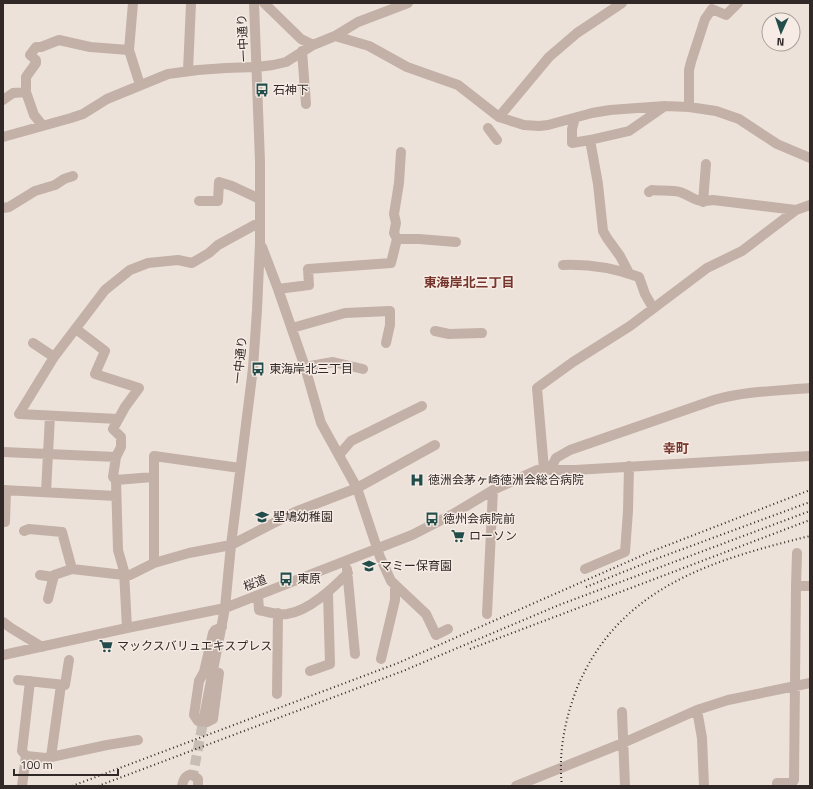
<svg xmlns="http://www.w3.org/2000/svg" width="813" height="789" viewBox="0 0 813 789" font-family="'Titillium Web','Noto Sans JP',sans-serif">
<rect width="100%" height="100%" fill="#ede2da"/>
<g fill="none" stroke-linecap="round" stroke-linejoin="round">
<path stroke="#c7bdb6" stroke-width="10" stroke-dasharray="10 5" stroke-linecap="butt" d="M192,780L204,717"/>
<path stroke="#c3b1a7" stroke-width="10" d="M133,3L129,50L140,85
M264,3L301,39L313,45
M335,36L358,22L408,3
M302,51L306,104
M188,71L191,3
M26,92V77L36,63V60L30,55L36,47H41L59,40L90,47L129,50
M3,100L13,93L26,92L34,115L43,126
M689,107V70L691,62L705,19L712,9L726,15L738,3
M499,117L549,57L577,33L622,3
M575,118L572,129V143L590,140L598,184L603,231L607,238L620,256L629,273
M488,128L497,140
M3,137L71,118L83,114L107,99L168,74L198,70L226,68L257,67L273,65L286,62L313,45L335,36L369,46L407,67L458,85L499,117L524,125L539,126L548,125L592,113L610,110L665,106L689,107L716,111L739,119L777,144L810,158
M590,140L629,131L665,106
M649,192L652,190C660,191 672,190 680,192C696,198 694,203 713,200L796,210
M199,201H218L219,182L232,186L260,199
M703,202L706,164
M3,208L9,207L35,191L55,185L64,179L73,176
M397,239H419L456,242
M262,247L278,289L305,367L321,423L357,488L380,557L391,581L426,614L436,635L448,629
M563,265C589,264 614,268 639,277L645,294L653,308
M278,289L309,285L308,269L391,263L397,239L394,233L396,223L394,214L399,183L401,152
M292,328L345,313L390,311V325L386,343
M76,329L105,351L95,374L139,388L125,407L113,429L121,437V447L116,457L113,477L116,480L118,550L124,571L127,628
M435,331L449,334L482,333
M33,343L54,357
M305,367L333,362L363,369
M118,419L19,414L54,357L105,290L130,270L148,263L178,260L192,263L209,253L218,245L260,222
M3,452L116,457
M339,455L351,441L422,406
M544,469L537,388L573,362L630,326L707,268L742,251L796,210L810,205
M544,469L553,464L556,458L570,450L714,400C745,391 778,391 810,388
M116,480L153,477
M3,490L116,496
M46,492L50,416
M5,522L6,490
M24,531L29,529L62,532L72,569L124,575H130L154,563L189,553L231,545L295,512L357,488L435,445
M154,563V456L240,468
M347,569L355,654
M585,569L625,552L628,511L629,466
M40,575L53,577
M796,586L797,553
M258,595L259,610C268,612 278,615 287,614C309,611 333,588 348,573
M48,599L54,575L72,569
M487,614L493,490
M3,622L11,628L42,647
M3,655L127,628L225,608L412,535L453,514L493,490L537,470H575L810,456
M381,659L395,600V585
M310,671L330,664L328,594
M219,673L213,719L207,722L198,721L194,715L199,681L204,672L213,633L215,630L222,627
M18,680L65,685L69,660
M30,681L22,751L26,756L46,758L51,757L61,685
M277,694L278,613
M697,710L702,738L704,786
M622,712L625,786
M204,717L225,608L231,545L253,368L257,310L260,243V162L254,3
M51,757L107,745L138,740
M22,786L26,756
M182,786C184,776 189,771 198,779V786
M516,786L623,743L697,710L728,700L810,683
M777,786V783H792L794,780L796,586H810"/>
<path stroke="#312927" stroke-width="2" stroke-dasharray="1 3" stroke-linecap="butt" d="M586,587L653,560L810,502
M470,649L810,520
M72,786L398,663L650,552L810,490
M98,786L403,671L559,605L810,511
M562,786C558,753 565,719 577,688C619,587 712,560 810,536"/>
</g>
<defs>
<g id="bus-bare" transform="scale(1.08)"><path d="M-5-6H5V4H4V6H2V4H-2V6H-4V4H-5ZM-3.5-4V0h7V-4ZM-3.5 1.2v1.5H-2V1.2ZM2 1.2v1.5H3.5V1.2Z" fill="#224d4b" stroke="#f6ece5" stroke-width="2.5" paint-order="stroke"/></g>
<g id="hospital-bare" transform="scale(1.08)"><path d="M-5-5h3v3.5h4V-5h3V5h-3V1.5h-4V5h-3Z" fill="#224d4b" stroke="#f6ece5" stroke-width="2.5" paint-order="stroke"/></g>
<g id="school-bare" transform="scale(1.08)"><path d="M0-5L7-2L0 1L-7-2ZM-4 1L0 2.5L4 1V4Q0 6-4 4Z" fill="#224d4b" stroke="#f6ece5" stroke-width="2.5" paint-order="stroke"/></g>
<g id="supermarket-bare" transform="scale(1.08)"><path d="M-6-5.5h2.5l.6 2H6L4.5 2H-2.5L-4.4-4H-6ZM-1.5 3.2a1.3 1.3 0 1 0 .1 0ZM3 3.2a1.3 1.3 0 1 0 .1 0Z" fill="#224d4b" stroke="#f6ece5" stroke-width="2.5" paint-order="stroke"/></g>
</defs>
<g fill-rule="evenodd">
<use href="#bus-bare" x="262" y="90"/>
<use href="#bus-bare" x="258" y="369"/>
<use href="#hospital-bare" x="417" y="480"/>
<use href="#school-bare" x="262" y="517"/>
<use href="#bus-bare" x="432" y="519"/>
<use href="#supermarket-bare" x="458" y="536"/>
<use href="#school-bare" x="369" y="566"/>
<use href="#bus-bare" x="286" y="579"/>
<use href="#supermarket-bare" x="106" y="646"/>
</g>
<g text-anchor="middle" stroke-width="3" stroke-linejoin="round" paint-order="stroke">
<g font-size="12" fill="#312927" stroke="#f6ece5">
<text transform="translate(243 38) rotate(-93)" y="4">一中通り</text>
<text transform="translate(240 360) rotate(-84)" y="4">一中通り</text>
<text transform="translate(255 583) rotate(-21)" y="4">桜道</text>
</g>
<g font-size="12" fill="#312927" stroke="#f6ece5" text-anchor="start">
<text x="273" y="94">石神下</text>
<text x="269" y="373">東海岸北三丁目</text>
<text x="428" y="484">徳洲会茅ヶ崎徳洲会総合病院</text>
<text x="273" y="521">聖鳩幼稚園</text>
<text x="443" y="523">徳州会病院前</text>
<text x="469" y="540">ローソン</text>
<text x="380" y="570">マミー保育園</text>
<text x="297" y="583">東原</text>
<text x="117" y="650">マックスバリュエキスプレス</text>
</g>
<g font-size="13" font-weight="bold" fill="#75352b" stroke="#f6ece5">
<text x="469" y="287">東海岸北三丁目</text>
<text x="676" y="453">幸町</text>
</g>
</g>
<rect width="813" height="789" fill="none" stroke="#312927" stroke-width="8"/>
<g transform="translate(781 32) rotate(183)"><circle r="19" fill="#f6ece5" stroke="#a79e99"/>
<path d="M0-3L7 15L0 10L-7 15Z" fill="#224d4b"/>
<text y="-6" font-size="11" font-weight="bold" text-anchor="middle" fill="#312927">N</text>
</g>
<path d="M14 769v6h104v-6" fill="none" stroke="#312927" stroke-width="2"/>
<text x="20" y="769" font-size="12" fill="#312927" stroke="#f6ece5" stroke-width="3" paint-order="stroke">100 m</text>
</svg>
